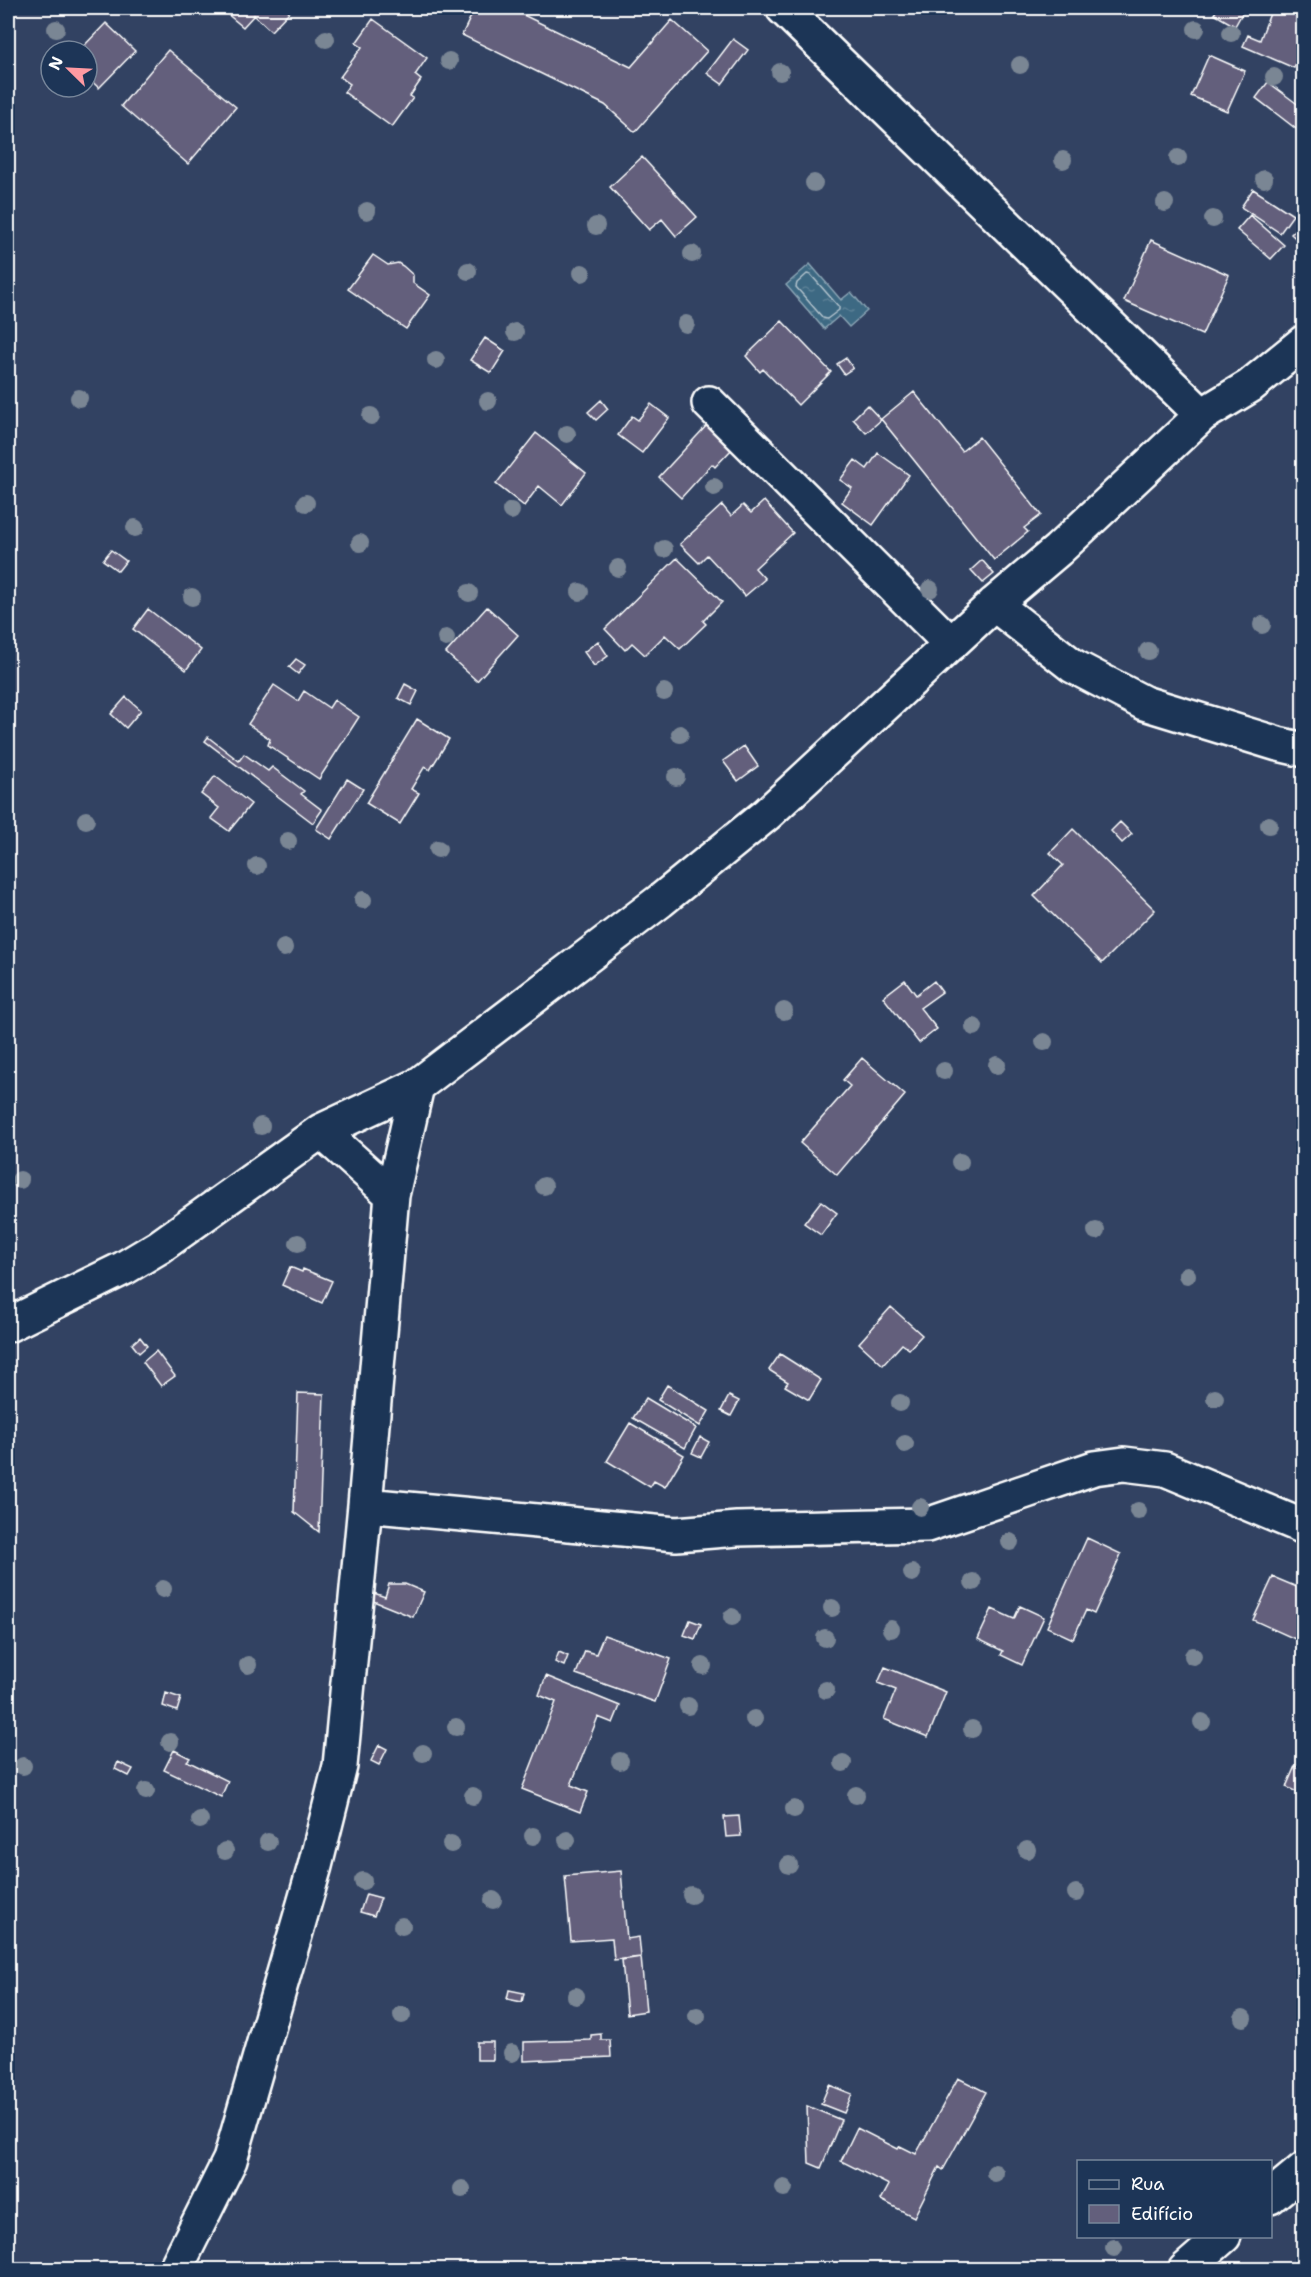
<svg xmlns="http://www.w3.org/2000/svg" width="1311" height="2277" viewBox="0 0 1311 2277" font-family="'Shantell Sans',sans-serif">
<defs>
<pattern id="water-ripples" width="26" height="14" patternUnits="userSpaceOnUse" patternTransform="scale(1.5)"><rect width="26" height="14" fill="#3e6983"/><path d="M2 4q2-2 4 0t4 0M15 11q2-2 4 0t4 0" fill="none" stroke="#5b8096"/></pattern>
</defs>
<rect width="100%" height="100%" fill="#324262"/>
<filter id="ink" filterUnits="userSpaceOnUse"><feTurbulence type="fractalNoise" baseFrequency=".0167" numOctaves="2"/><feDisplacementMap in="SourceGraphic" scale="12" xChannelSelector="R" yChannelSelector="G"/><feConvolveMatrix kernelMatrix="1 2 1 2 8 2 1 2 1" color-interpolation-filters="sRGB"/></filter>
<g filter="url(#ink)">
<path fill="url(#water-ripples)" stroke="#8ba5b5" stroke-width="1.5" d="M810,264L841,300L851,292L867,311L849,327L839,316L824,329L786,285Z"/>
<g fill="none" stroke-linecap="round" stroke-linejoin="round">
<path stroke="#b2c3cd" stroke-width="1.5" d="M807,274L811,275L839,307V310L827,319L823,318L796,287L797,283Z"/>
</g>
<path fill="#635f7c" stroke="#fff" stroke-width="1.5" d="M220,8H293L271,31L254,15L243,27Z
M475,8H509L631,67L672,20L707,51L635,132L605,105L462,35Z
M1218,8H1245L1235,26L1214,14Z
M1272,8H1286L1304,14V43L1294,68L1243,46L1248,35L1260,40Z
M373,19L427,58L415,75L421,80L410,96L413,98L392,127L344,92L350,84L340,77L362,47L356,43Z
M106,23L135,51L99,88L87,77V51H79Z
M733,39L748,50L722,84L707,73Z
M168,50L236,107L188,164L121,106Z
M1209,55L1245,71L1227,111L1191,96Z
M1268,82L1304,109V135L1256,98Z
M642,157L697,217L676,236L662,219L649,230L610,187Z
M1253,189L1293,215L1280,233L1241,207Z
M1250,215L1284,245L1271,259L1237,230Z
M1304,222V246L1291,234Z
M1151,240L1229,275L1202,335L1124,301Z
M373,255L388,265L398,263L403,266L413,275V283L430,295L406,329L348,289Z
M782,321L831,372L798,405L763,369L760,372L746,356Z
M485,338L505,351L491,373L470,360Z
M846,358L853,368L844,374L837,364Z
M914,392L962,451L979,437L1041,515L1024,528L1028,532L994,560L881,419Z
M601,400L608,409L596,420L588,412Z
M651,404L669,418L642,453L618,435L632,416L638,420Z
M867,405L881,420L866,433L853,419Z
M708,424L733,448L715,467L712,464L681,498L659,477Z
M536,433L586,473L562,505L539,486L524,506L496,484Z
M878,453L909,475L873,525L842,502L852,488L840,480L855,460L867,469Z
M764,501L793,533L755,568L765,579L745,596L707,555L699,563L680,544L722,505L731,516L743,505L751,513Z
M111,550L126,561L118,571L103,560Z
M677,558L722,602L703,621L706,624L680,649L665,635L645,655L632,643L625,650L605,629Z
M982,560L994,574L983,583L971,570Z
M487,607L518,635L477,681L446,653Z
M148,609L201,650L186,670L133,629Z
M598,641L608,656L594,666L584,652Z
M296,659L305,665L298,674L289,667Z
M405,684L418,691L411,705L398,698Z
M274,685L298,701L304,691L329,708L334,700L359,717L319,779L268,745L270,739L248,724Z
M126,697L141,710L126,728L111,714Z
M417,719L449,739L430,770L425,766L411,789L419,793L400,824L366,803Z
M208,737L239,761L244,754L268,771L272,767L304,791L301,794L322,810L313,823L205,741Z
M744,746L758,766L738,781L723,761Z
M215,776L251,804L229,831L211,818L219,808L201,794Z
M347,779L363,789L331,839L316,829Z
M1120,822L1132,834L1122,843L1111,831Z
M1073,829L1155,910L1102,963L1034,896L1063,865L1050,853Z
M905,980L916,995L934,981L942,992L920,1008L937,1029L919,1043L883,997Z
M862,1058L905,1095L837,1175L800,1143L850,1086L843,1080Z
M821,1201L837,1213L821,1235L804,1223Z
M290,1267L302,1272L303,1269L332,1281L322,1303L282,1285Z
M891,1307L922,1335L909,1349L902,1344L883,1365L859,1343Z
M140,1337L147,1346L139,1353L132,1344Z
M156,1351L175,1376L161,1386L143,1362Z
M780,1354L821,1380L809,1400L785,1386L788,1382L769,1370Z
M667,1385L709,1411L700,1426L658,1400Z
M298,1393L324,1394L319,1532L294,1512Z
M729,1396L739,1401L731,1416L721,1411Z
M646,1398L696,1428L685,1448L633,1418Z
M630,1423L684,1455L665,1487L654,1481L650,1487L607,1461Z
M700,1437L709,1442L701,1457L692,1453Z
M1087,1538L1121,1554L1094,1614L1086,1610L1073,1639L1047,1627Z
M1273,1577L1304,1590V1643L1253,1620Z
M389,1584H405L424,1592L413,1617L371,1600L374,1593L385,1597Z
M1020,1606L1044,1617L1022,1665L1001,1655L1003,1651L978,1639L992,1609L1014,1619Z
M690,1620L701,1624L695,1639L684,1635Z
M604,1635L671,1659L655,1702L576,1674L585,1651L596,1654Z
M559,1652L568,1656L564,1666L555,1662Z
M885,1667L946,1692L928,1737L884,1719L896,1690L878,1683Z
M546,1676L620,1706L613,1723L598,1717L571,1785L588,1792L580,1812L522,1789L556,1702L539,1695Z
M166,1693L181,1698L177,1711L163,1706Z
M379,1745L387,1749L379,1765L371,1761Z
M174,1750L190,1758L187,1761L228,1781L221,1797L164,1770Z
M118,1762L133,1769L129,1776L115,1769Z
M1295,1766L1304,1769V1787L1301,1794L1286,1787Z
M739,1816L741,1836L726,1837L724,1817Z
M621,1871L627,1939L639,1937L641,1957L614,1960L612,1938L571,1941L565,1876Z
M366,1894L381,1898L374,1916L360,1912Z
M641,1957L646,2011L627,2014L622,1960Z
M509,1990L524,1993L522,2002L507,1999Z
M601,2034V2040H610L611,2057L524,2061V2042L591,2040V2035Z
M477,2042H493V2060H477Z
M958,2078L986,2092L943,2170L939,2167L914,2217L881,2200L889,2185L841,2161L857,2128L898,2149L900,2146L916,2154Z
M829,2085L852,2094L844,2113L821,2104Z
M807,2106L841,2120L821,2168L809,2163Z"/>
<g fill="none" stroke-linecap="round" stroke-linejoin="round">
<g stroke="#fff" stroke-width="38">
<path id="minor" d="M783,8L1202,415
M709,403L951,644
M994,604L1073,666L1144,703L1278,744L1304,750
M417,1086L660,901L767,814L994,604L1058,550L1202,415L1250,386L1304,342
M321,1131L392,1195
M8,1325L124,1268L159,1247L321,1131L417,1086L392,1195L365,1505L340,1766L315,1866L230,2160L175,2270
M365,1505L676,1534L737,1529L927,1525L1094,1468L1124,1464L1165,1469L1304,1527
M1270,2197L1304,2169
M1185,2270L1224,2236"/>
</g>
<use href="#minor" stroke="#1d3557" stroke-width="33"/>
</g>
<g fill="#7a8694">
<circle cx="56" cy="29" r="9"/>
<circle cx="1196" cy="29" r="9"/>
<circle cx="1231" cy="33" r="9"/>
<circle cx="326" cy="39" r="9"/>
<circle cx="449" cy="61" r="9"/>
<circle cx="1020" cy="65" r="9"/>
<circle cx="780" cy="72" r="9"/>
<circle cx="1274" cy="77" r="9"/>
<circle cx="1178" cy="158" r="9"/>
<circle cx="1063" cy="160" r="9"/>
<circle cx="1264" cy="179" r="9"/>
<circle cx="814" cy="183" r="9"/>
<circle cx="1165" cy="203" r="9"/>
<circle cx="367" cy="211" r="9"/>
<circle cx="1213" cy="219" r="9"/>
<circle cx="596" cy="226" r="9"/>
<circle cx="692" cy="254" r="9"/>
<circle cx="468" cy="271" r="9"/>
<circle cx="582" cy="273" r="9"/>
<circle cx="686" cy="324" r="9"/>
<circle cx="515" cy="332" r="9"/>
<circle cx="436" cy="360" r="9"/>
<circle cx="79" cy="398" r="9"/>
<circle cx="488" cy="401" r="9"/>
<circle cx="371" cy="416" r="9"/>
<circle cx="567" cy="434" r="9"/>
<circle cx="714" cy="487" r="9"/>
<circle cx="306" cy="503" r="9"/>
<circle cx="511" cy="511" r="9"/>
<circle cx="135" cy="528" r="9"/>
<circle cx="360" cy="543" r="9"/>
<circle cx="664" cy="549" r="9"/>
<circle cx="618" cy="568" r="9"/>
<circle cx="930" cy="589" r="9"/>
<circle cx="580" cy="592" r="9"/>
<circle cx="469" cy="593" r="9"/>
<circle cx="192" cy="597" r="9"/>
<circle cx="1262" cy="625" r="9"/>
<circle cx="446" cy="638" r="9"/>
<circle cx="1148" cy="651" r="9"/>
<circle cx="664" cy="692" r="9"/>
<circle cx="680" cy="734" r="9"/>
<circle cx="676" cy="777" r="9"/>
<circle cx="86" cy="820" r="9"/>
<circle cx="1269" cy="825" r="9"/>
<circle cx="288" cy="841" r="9"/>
<circle cx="438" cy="849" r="9"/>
<circle cx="257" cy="866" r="9"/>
<circle cx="363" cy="900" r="9"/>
<circle cx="284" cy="948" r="9"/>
<circle cx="784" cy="1011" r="9"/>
<circle cx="974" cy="1027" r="9"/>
<circle cx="1044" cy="1042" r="9"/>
<circle cx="997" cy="1065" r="9"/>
<circle cx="944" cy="1071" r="9"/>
<circle cx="261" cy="1126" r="9"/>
<circle cx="960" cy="1162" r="9"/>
<circle cx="20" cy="1180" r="9"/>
<circle cx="544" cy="1186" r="9"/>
<circle cx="1096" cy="1231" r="9"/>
<circle cx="298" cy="1243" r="9"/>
<circle cx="1187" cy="1275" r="9"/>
<circle cx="1215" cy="1398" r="9"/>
<circle cx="900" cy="1403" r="9"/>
<circle cx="905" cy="1444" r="9"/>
<circle cx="920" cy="1507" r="9"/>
<circle cx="1138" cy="1511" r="9"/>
<circle cx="1010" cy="1542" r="9"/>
<circle cx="912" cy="1573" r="9"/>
<circle cx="973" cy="1582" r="9"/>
<circle cx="163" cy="1589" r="9"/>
<circle cx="832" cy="1608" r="9"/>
<circle cx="732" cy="1617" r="9"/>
<circle cx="891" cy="1629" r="9"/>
<circle cx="825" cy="1638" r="9"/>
<circle cx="1193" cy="1656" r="9"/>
<circle cx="248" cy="1665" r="9"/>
<circle cx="703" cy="1666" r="9"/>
<circle cx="826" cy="1690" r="9"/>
<circle cx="688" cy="1706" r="9"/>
<circle cx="754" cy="1719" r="9"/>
<circle cx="1202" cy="1722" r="9"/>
<circle cx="456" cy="1727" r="9"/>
<circle cx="972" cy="1729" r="9"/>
<circle cx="170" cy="1742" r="9"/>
<circle cx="423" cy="1753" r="9"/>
<circle cx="620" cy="1761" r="9"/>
<circle cx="843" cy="1763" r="9"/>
<circle cx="23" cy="1766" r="9"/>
<circle cx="146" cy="1791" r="9"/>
<circle cx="856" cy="1795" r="9"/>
<circle cx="473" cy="1796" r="9"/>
<circle cx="794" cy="1809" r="9"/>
<circle cx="200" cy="1820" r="9"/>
<circle cx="533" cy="1836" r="9"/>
<circle cx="567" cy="1840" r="9"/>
<circle cx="268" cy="1842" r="9"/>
<circle cx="451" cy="1844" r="9"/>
<circle cx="1027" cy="1850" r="9"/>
<circle cx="225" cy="1851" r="9"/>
<circle cx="789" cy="1865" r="9"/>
<circle cx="363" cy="1881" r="9"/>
<circle cx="1076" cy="1893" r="9"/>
<circle cx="691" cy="1895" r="9"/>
<circle cx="493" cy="1900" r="9"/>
<circle cx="402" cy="1926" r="9"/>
<circle cx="576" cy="1996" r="9"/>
<circle cx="402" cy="2015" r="9"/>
<circle cx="697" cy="2016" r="9"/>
<circle cx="1243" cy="2018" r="9"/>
<circle cx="512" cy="2053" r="9"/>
<circle cx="995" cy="2173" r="9"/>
<circle cx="784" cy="2188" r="9"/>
<circle cx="462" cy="2189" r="9"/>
<circle cx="1114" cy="2248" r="9"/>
</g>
</g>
<rect width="1311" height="2277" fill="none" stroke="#1d3557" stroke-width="30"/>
<rect x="15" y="15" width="1281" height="2247" fill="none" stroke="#fff" stroke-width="2" filter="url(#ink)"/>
<rect x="1077" y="2160" width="195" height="78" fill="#1d3557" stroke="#77869a" stroke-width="1.5"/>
<rect x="1089" y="2180" width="30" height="9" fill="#1d3557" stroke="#77869a" stroke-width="1.5"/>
<text x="1131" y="2190" font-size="18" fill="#ffffff">Rua</text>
<rect x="1089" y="2205" width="30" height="18" fill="#635f7c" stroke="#77869a" stroke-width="1.5"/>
<text x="1131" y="2220" font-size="18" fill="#ffffff">Edifício</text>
<g transform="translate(69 69) rotate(294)"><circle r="28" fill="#1d3557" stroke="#77869a" stroke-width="1.5"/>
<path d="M0-4.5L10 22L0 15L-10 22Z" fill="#ff9aa2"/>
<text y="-9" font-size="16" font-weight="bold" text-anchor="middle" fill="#ffffff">N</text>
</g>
</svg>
